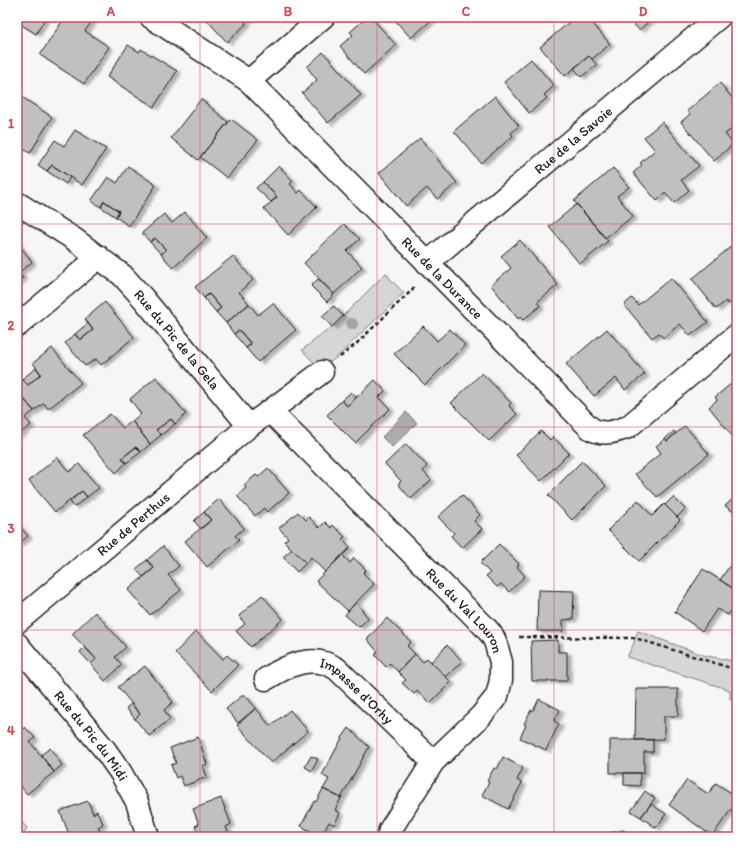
<svg xmlns="http://www.w3.org/2000/svg" width="754" height="854" viewBox="0 0 754 854" font-family="Itim,sans-serif">
<defs>
<filter id="shadow"><feDropShadow dx="4.5" dy="2.5" stdDeviation="1" flood-color="#0004"/></filter>
</defs>
<rect width="100%" height="100%" fill="#f6f6f6"/>
<filter id="ink" filterUnits="userSpaceOnUse"><feTurbulence type="fractalNoise" baseFrequency=".025" numOctaves="2"/><feDisplacementMap in="SourceGraphic" scale="8" xChannelSelector="R" yChannelSelector="G"/><feConvolveMatrix kernelMatrix="1 2 1 2 8 2 1 2 1" color-interpolation-filters="sRGB"/></filter>
<g filter="url(#ink)">
<path fill="#d6d6d6" stroke="#797979" d="M386,273L392,281L404,293L351,343L342,353L321,370L302,350L332,327Z
M638,631L703,655L737,662V699H730V690L627,657L634,643L635,638Z
M17,817L27,828L22,837H17Z"/>
<path fill="#acacac" stroke="#727272" d="M406,412L417,423L392,447L382,437Z"/>
<path fill="#c0c0c0" stroke="#1c1c1c" filter="url(#shadow)" d="M17,17H46L36,34L17,22Z
M65,17H89L93,20L85,31L109,47L84,84L40,55Z
M204,17H251L245,22L246,24L227,42Z
M367,17H371L396,45L364,74L340,46L353,35L350,32Z
M392,17H435L411,38Z
M575,17H587L610,44L592,59L589,56L565,76L540,47Z
M627,17H654L639,30Z
M128,45L139,52L141,49L177,71L154,107L107,77Z
M323,52L361,95L328,123L302,93L317,80L307,67Z
M589,56L597,65L581,77L574,68Z
M531,59L554,86L544,95L547,98L529,113L504,82Z
M720,83L737,104V125L725,134L733,144L714,161L681,122L690,114L687,111Z
M495,96L519,126L511,133L513,136L481,163L454,131Z
M22,97L52,117L30,153L17,145V104Z
M201,99L228,122L198,160L171,138Z
M231,119L258,140L227,178L200,157Z
M662,122L699,166L681,180L689,190L674,203L665,193L657,201L633,173L642,165L640,163L655,150L644,137Z
M75,130L106,149L82,185L52,165L47,171L38,165L55,140L64,146Z
M420,138L457,183L437,199L427,188L406,206L379,173Z
M52,165L70,177L66,184L47,171Z
M128,166L156,185L129,226L116,217L119,211L104,201L101,207L91,201L108,177L117,183Z
M279,166L293,181L290,184L298,193L301,190L317,207L288,235L264,209L277,197L263,182Z
M613,168L629,187L617,196L633,216L605,238L574,201Z
M263,182L277,197L271,202L256,188Z
M104,201L119,211L116,217L101,207Z
M577,204L608,241L580,264L549,227Z
M185,212L207,238L173,268L161,254L166,250L155,238L150,242L142,233L164,214L172,223Z
M344,224L360,239L347,251L362,267L334,294L304,263Z
M155,238L166,250L161,254L150,242Z
M520,240L558,285L537,302L540,306L523,320L520,317L518,319L491,285L511,268L501,256Z
M17,242L32,262L17,274Z
M734,244L737,247V297L728,304L726,301L716,309L692,279Z
M233,256L253,280L239,292L249,304L226,323L216,312L221,308L209,294L204,298L195,287Z
M19,272L23,278L17,283V274Z
M671,278L708,322L690,336L680,324L663,338L659,333L652,338L624,305L632,298L638,305Z
M318,279L334,294L327,302L311,286Z
M209,294L221,308L216,312L204,298Z
M105,302L134,337L101,365L96,359L85,366L65,343L75,334L80,340L93,330L85,319Z
M273,303L296,330L258,362L246,348L251,344L239,330L234,334L226,323L249,304L258,315Z
M334,306L343,316L332,327L322,316Z
M88,323L93,330L80,340L75,334Z
M423,326L437,341L450,329L465,345L425,385L394,354Z
M607,329L645,374L625,390L616,378L594,396L566,364Z
M239,330L251,344L246,348L234,334Z
M52,348L81,383L48,409L44,403L34,411L17,391V384L22,379L28,385L41,374L33,363Z
M36,368L41,374L28,385L22,379Z
M482,373L511,403L509,406L517,414L489,441L451,403Z
M156,377L186,414L175,424L171,419L156,430L161,435L150,444L132,421L141,414L130,399Z
M737,379V434L733,437L709,407L717,400L715,397Z
M375,380L385,391L379,397L390,409L355,443L327,415L342,400L347,406Z
M17,391L34,411L25,418L31,425L17,436Z
M351,392L357,397L347,406L342,400Z
M110,414L123,428L132,421L150,444L141,452L136,447L122,458L126,463L116,473L83,435Z
M171,419L175,424L161,435L156,430Z
M685,426L709,454L657,497L635,474L661,453L656,446L665,439L667,441Z
M541,431L550,440L553,437L569,453L541,481L516,455Z
M674,431L676,433L667,441L665,439Z
M406,444L427,466L423,471L431,480L411,499L398,484L401,481L385,464Z
M136,447L141,452L126,463L122,458Z
M57,457L69,472L79,464L99,488L87,497L82,491L55,512L29,481Z
M582,461L606,486L572,520L548,495Z
M268,468L289,493L267,512L264,508L255,516L237,496L246,488L244,485L256,475L258,477Z
M82,491L87,497L74,507L70,501Z
M462,495L480,515L474,521L482,529L462,548L451,536L454,533L438,517Z
M673,497L685,509L677,517L665,505Z
M734,498L737,500V514L725,506Z
M219,499L244,528L235,536L239,540L207,567L185,541L211,520L204,512Z
M638,500L652,516L664,504L680,520L639,561L608,530Z
M204,512L211,520L201,529L194,521Z
M298,512L306,520L309,517L319,528L325,522L331,528L333,525L345,537L342,539L350,548L325,572L311,557L306,563L284,541L288,538L279,528Z
M17,523L28,536L17,545Z
M499,544L519,564L517,567L525,576L509,592L501,584L497,587L486,576L490,573L480,563Z
M163,546L179,566L168,575L181,590L150,615L128,590L154,568L147,560Z
M292,549L306,563L297,572L283,557Z
M342,555L350,563L354,558L366,570L363,573L374,584L348,611L316,581Z
M737,555V591L720,580Z
M147,560L154,568L143,577L136,569Z
M703,569L737,591V602L728,615L717,609L702,631L675,612Z
M538,590L574,591L573,619L563,620V631H537Z
M262,595L283,619L251,647L236,631L245,624L239,616Z
M356,602L368,618L359,627L345,615Z
M95,612L126,647L115,657L122,665L105,681L91,664L96,659L72,634Z
M387,618L411,642L407,646L415,654L398,672L390,663L386,667L375,655L378,652L367,639Z
M196,631L223,659L227,655L238,665L212,691L175,653Z
M558,640V652H567V681H532L531,641Z
M447,645L462,661L446,677L431,662Z
M85,647L96,659L91,664L80,652Z
M415,654L423,662L427,658L451,682L430,703L417,691L414,694L402,683L406,680L398,672Z
M145,666L173,702L164,710L170,719L149,736L135,719L140,714L118,687Z
M636,689H678V716H664V739L635,740Z
M244,694L256,708L238,723L226,709Z
M539,699L560,710L554,721L559,724L546,750L520,738L526,725L524,724L531,710L533,711Z
M131,704L140,714L135,719L126,708Z
M256,708L270,726L290,710L308,731L271,763L237,725Z
M25,727L35,738L30,742L54,772L27,794L17,782V734Z
M349,728L369,747L341,798L323,789L329,779L322,775L342,738Z
M198,737L207,764L203,766L207,777L184,786L180,776L176,778L171,765L176,763L170,748Z
M610,740H653V752H644V773H610Z
M50,748L62,765L54,772L41,755Z
M311,756L318,759L312,771L305,767Z
M503,757L523,768L517,780L522,783L508,809L482,795L489,782L487,781L494,768L497,769Z
M624,773H640V786L624,785Z
M687,780L708,794L716,783L737,797V801L712,836L669,805Z
M323,789L341,798L335,810L340,813L334,825L329,822L321,837L301,826L314,801L316,802Z
M645,791L655,798L641,817L631,811Z
M221,798L231,824L226,827L230,837H199L195,826L199,824L193,809Z
M88,801L93,814L97,811L103,824L98,827L102,837H75L74,835L70,837L60,811Z
M651,804L666,814L656,828L641,817Z
M624,830L625,837H601L600,835Z"/>
<g fill="none" stroke-linecap="round" stroke-linejoin="round">
<g stroke="#1c1c1c" stroke-width="25">
<g id="street">
<path id="s1" d="M151,17L249,81L590,428C602,436 615,432 628,427L737,335"/>
<path d="M249,81L323,17"/>
<path id="s2" d="M17,203L74,239L122,275L143,298L249,426"/>
<path id="s3" d="M427,263L719,17"/>
<path d="M17,326L99,257"/>
<path d="M270,411L322,372"/>
<path id="s4" d="M17,622L249,426L270,411L485,627L491,634L495,641L501,662V680L497,696L481,716L433,762L390,830L388,837"/>
<path id="s5" d="M17,644L105,750L121,773L137,802L148,837"/>
<path id="s6" d="M266,679C288,665 313,653 337,669L433,762"/>
</g>
</g>
<path stroke="#1c1c1c" stroke-width="2.5" stroke-dasharray="4 3" stroke-linecap="butt" d="M340,357L356,344L412,290L415,285
M519,637L635,638L737,670"/>
<use href="#street" stroke="#fff" stroke-width="22"/>
</g>
<circle fill="#a2a2a2" cx="352" cy="324" r="6"/>
</g>
<path fill="none" stroke="#d1495b" stroke-width="1" stroke-opacity="0.55" d="M200,17V837M377,17V837M554,17V837M17,224H737M17,427H737M17,630H737"/>
<g text-anchor="middle" stroke-width="3" stroke-linejoin="round" paint-order="stroke">
<g font-size="14" fill="#1c1c1c" stroke="#fff">
<text dy="5" stroke="none"><textPath href="#s3" startOffset="191">Rue de la Savoie</textPath></text>
<text dy="5" stroke="none"><textPath href="#s1" startOffset="393">Rue de la Durance</textPath></text>
<text dy="5" stroke="none"><textPath href="#s2" startOffset="212">Rue du Pic de la Gela</textPath></text>
<text dy="5" stroke="none"><textPath href="#s4" startOffset="152">Rue de Perthus</textPath></text>
<text dy="5" stroke="none"><textPath href="#s4" startOffset="609">Rue du Val Louron</textPath></text>
<text dy="5" stroke="none"><textPath href="#s6" startOffset="105">Impasse d'Orhy</textPath></text>
<text dy="5" stroke="none"><textPath href="#s5" startOffset="118">Rue du Pic du Midi</textPath></text>
</g>
</g>
<rect width="754" height="854" fill="none" stroke="#fff" stroke-width="44"/>
<rect x="22" y="22" width="710" height="810" fill="none" stroke="#d1495b" stroke-width="1.5"/>
<g font-size="13" text-anchor="middle" font-weight="bold" fill="#d1495b">
<text x="111" y="16">A</text>
<text x="288" y="16">B</text>
<text x="466" y="16">C</text>
<text x="643" y="16">D</text>
<text x="11" y="128">1</text>
<text x="11" y="330">2</text>
<text x="11" y="533">3</text>
<text x="11" y="735">4</text>
</g>
</svg>
